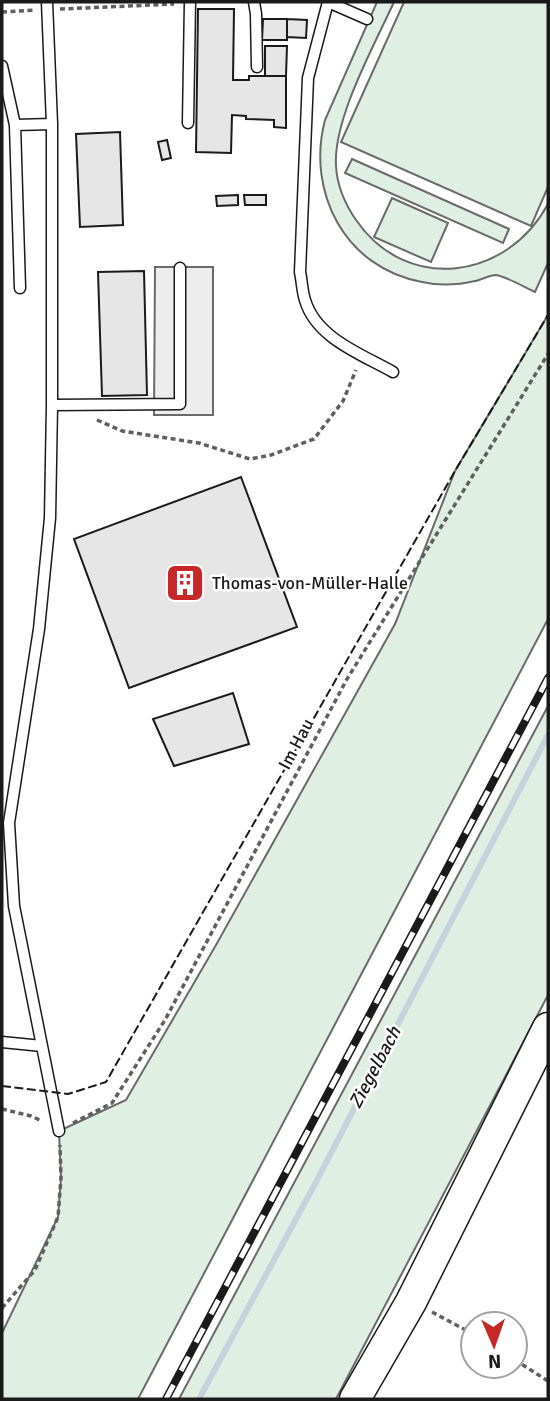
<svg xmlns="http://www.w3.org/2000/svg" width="550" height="1401" viewBox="0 0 550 1401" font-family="Signika,sans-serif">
<rect width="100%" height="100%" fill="#fff"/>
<path fill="#e0efe3" stroke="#6a6a6a" stroke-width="2" d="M377,2H394C374,46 333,119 336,166C337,185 345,204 356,220C407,294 507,280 548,204V263L535,292C526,288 505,276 496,275C490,275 481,280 475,281C458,285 440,286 422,282C345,268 306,192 325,120Z
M404,2H548V187L531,226L341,142Z
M352,159L509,229L503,243L345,173Z
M392,198L448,223L431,262L374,237Z
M548,315V619L138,1399H2V1333L58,1217L61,1178L59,1131L126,1100L216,945L395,624L455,471Z
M548,706V995L336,1399H179Z"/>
<path fill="#ededed" stroke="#6a6a6a" stroke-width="2" d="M155,267H213V415H154Z"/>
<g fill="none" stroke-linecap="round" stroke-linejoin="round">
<path stroke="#c6d2dc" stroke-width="6" d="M199,1399L316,1182L548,735"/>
</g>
<path fill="#e6e6e6" stroke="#1a1a1a" stroke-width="2" d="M198,9H234L233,80H249V76H286V128L274,127V120L246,119V116L232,115L231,153L196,152Z
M263,19H287V40H262Z
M287,19L307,20L306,38L287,37Z
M265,46H287L286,76H265Z
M120,132L123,225L80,227L76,134Z
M167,140L171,158L162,160L158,142Z
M238,195V205L217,206L216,196Z
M244,195H266V205H245Z
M144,271L147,395L102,396L98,272Z
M241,477L297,627L129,688L74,539Z
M233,693L249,744L174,766L153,719Z"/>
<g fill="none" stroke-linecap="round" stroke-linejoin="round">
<g stroke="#1a1a1a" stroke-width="13">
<path id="service" d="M47,2L52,124V405L180,404V268
M254,2L256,14L257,67
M328,2L308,78L300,272C302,281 302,291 305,300C316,338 361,354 393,372
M328,2L367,19
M2,66L15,125L20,288
M188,123L190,2
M15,125L52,124
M52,405L50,518L39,629L9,823L14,906L59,1131
M2,1042L42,1046"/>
</g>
<g stroke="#1a1a1a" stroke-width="33">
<path id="primary" d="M355,1399L411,1302L548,1028"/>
</g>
<path stroke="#5f5f5f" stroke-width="3.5" stroke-dasharray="5 3.5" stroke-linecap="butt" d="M60,9L174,4
M2,12L35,10
M97,420L122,431L199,443L250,459L271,455L314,439L343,401L356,370
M2,1109L31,1116L42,1121
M73,1123L112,1103L165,1020L347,679L548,354
M2,1308L35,1270L58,1217L61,1178L60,1145
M432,1312L473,1334
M515,1360L548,1381"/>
<use href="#service" stroke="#fff" stroke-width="10"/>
<use href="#primary" stroke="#fff" stroke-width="30"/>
<g stroke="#1a1a1a" stroke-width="8">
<path id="rail" d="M166,1399L548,678"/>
</g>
<use href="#rail" stroke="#fff" stroke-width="5" stroke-dasharray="16" stroke-linecap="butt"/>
<path stroke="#1a1a1a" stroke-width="2" stroke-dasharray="9 3.5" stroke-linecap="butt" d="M2,1086L68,1094L106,1082L455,471L548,315"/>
</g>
<defs>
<g id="building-square" transform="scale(2.0125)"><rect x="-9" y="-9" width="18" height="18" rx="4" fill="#c62828" stroke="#fff"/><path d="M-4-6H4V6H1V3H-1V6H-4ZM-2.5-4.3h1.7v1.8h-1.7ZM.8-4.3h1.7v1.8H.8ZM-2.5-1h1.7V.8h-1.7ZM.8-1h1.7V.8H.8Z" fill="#fff"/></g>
</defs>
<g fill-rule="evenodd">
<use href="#building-square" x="185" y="583"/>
</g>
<g text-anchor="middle" stroke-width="5" stroke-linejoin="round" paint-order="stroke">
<g font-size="18" fill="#1a1a1a" stroke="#fff" text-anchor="start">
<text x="212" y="589">Thomas-von-Müller-Halle</text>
</g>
<g font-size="18" fill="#1a1a1a" stroke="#fff">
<text transform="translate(296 744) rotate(-62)" y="6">Im Hau</text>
</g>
<g font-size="19" font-style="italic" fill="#1a1a1a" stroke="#fff">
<text transform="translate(374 1067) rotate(-62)" y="7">Ziegelbach</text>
</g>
</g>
<rect width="550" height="1401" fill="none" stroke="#1a1a1a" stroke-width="7"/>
<g transform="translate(494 1345) rotate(178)"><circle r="33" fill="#ffffff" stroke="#a3a3a3" stroke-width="2"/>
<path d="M0-5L12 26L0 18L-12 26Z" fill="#c62828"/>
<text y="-10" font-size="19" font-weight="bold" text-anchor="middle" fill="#1a1a1a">N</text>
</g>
</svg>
